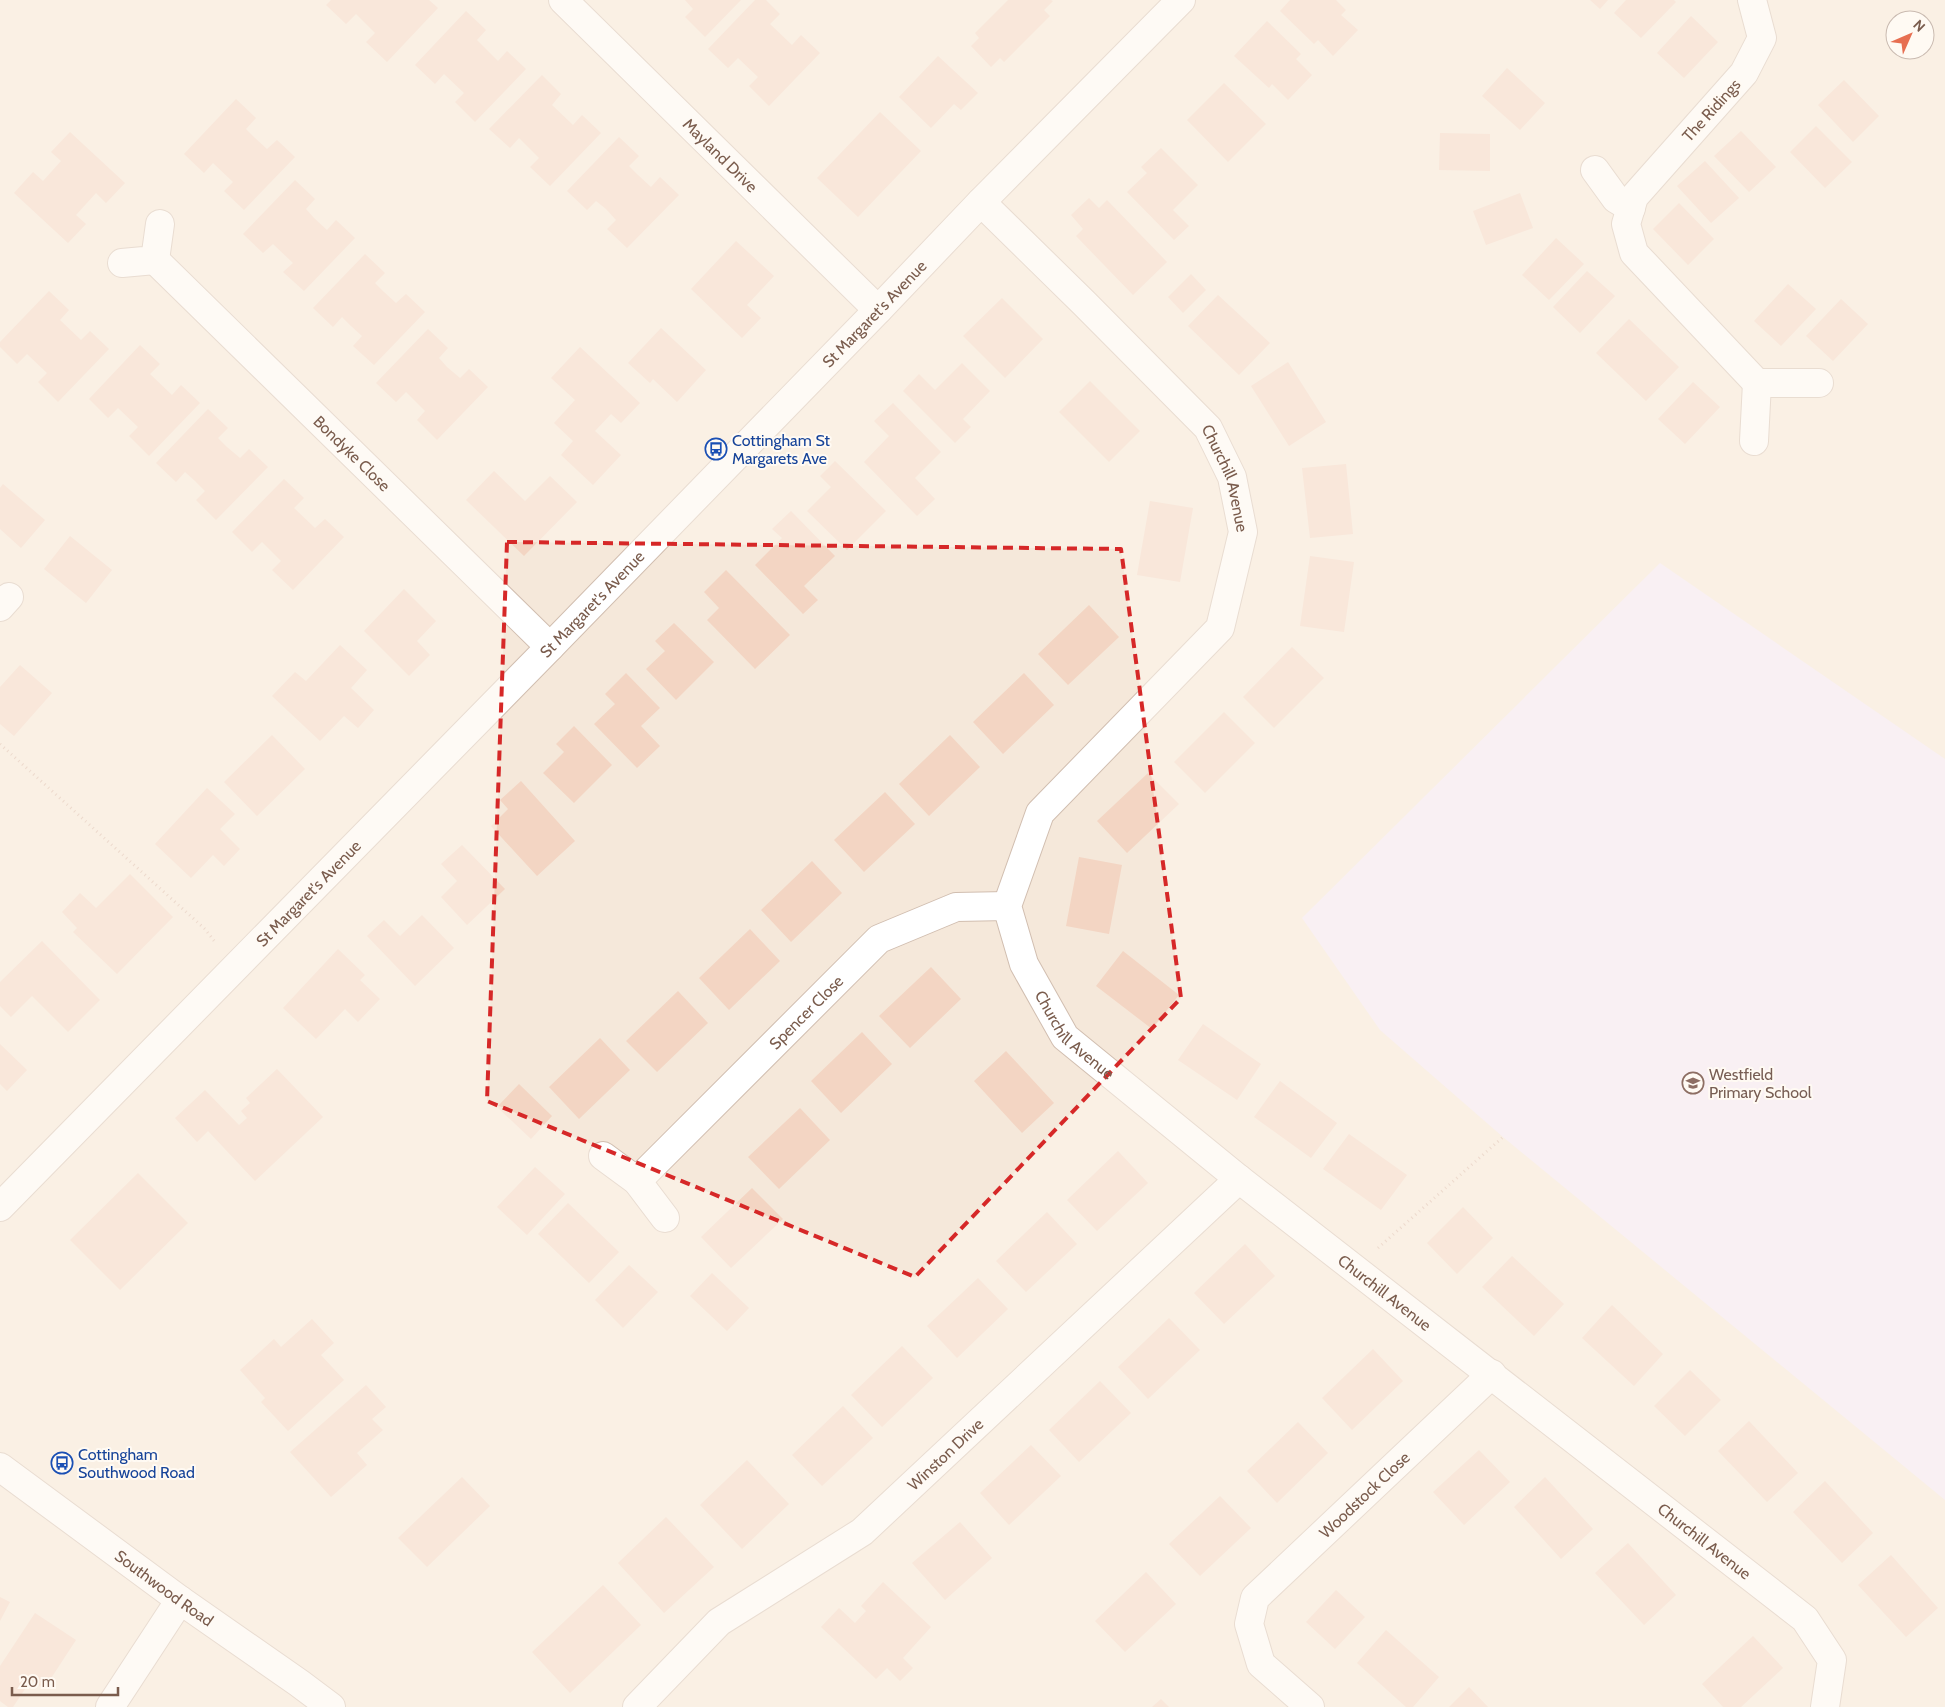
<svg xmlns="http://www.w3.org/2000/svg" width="1945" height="1707" viewBox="0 0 1945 1707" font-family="Cabin,sans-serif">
<rect width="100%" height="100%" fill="#fdf6ec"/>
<path fill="#f5e8da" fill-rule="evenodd" d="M0,0H1945V1707H0ZM1895,20H1925V50H1895Z"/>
<path fill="#f3e8fa" d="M1660,563L1945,759V1500L1503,1137L1380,1030L1302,918Z"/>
<path fill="#f3d5c3" d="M331,0H429L438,8L387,62L366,42L375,33L356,14L346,24L326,5Z
M685,0H741L705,37L685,17L693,9Z
M755,0H766L780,14L770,24L792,45L801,35L820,53L769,106L749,86L758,77L738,58L728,68L708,49Z
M1008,0H1051L1053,1L1044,10L1050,16L1004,62L1000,58L991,67L971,46L979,38L975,33Z
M1290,0H1336L1346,10L1341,15L1358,30L1333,56L1318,40L1314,44L1280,11Z
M1590,0H1608L1600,9Z
M1626,0H1674L1676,2L1641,38L1614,13Z
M466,11L486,30L477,40L498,61L507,51L526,69L475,122L455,102L464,93L444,74L435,84L415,65Z
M1691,16L1718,42L1684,78L1657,53Z
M1267,21L1301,54L1296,59L1312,75L1288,100L1272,84L1269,88L1234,56Z
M938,56L978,93L961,110L954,104L931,128L899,97Z
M1507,68L1545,103L1520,130L1482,96Z
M542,75L561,94L552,105L573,125L582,115L601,133L550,186L530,167L539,158L519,138L510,148L489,129Z
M1844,80L1879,116L1853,142L1818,105Z
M1224,83L1266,124L1228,162L1187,120Z
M236,99L256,118L246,129L255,138L267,149L277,140L295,157L244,210L224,191L233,182L213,163L204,173L184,154Z
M880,112L921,151L858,217L817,178Z
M1816,126L1852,162L1825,188L1790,152Z
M1741,131L1776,167L1749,192L1714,156Z
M70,132L125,183L106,203L96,193L76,215L86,224L68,243L14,193L33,172L43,181L61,161L51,152Z
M1440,133L1490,134V171L1439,170Z
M619,137L639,156L629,166L638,175L651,187L660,177L679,195L627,248L607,229L616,220L606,209L596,201L587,210L567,191Z
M1161,148L1198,185L1173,210L1189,226L1174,240L1127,192L1147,173L1141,167Z
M1705,161L1739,198L1711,223L1677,186Z
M295,180L315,199L306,209L314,218L327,230L336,220L355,238L304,291L283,272L293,263L273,244L263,253L243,234Z
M1520,193L1533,228L1486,245L1473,211Z
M1089,198L1099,208L1107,200L1167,262L1133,295L1076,236L1083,229L1071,215Z
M1679,203L1714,239L1688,265L1653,229Z
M1556,238L1584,264L1549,300L1522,275Z
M736,241L774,276L747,305L761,318L742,338L691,289Z
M365,254L385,273L375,283L384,292L396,303L406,294L425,312L374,365L353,346L362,336L351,326L342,317L333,327L313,308Z
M1587,271L1615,296L1580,333L1553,307Z
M1191,274L1206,290L1183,313L1168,297Z
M1788,284L1816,309L1781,346L1754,321Z
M49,291L69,310L60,320L81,340L90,331L109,349L58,402L38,382L47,373L27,354L17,364L0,347V342Z
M1218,295L1270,343L1239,375L1188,326Z
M1002,298L1043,339L1005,378L963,336Z
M1841,299L1868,324L1833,361L1806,336Z
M1629,319L1679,367L1646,401L1596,353Z
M661,328L706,370L677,402L653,379L650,383L628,363Z
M428,329L448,348L439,358L447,367L460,378L469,369L488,387L437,440L417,420L425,411L406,392L396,402L376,383Z
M140,345L160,364L150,374L172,395L181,385L200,403L149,456L129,436L138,427L118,408L108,418L89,399Z
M580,347L640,403L621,423L611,414L595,431L621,455L593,485L561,455L573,441L554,423L575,400L551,378Z
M1288,362L1326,422L1289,446L1251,386Z
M962,363L990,391L963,419L971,427L955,443L903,391L919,374L935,390Z
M1090,381L1140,431L1109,462L1059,412Z
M1693,382L1720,407L1685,444L1658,419Z
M893,403L941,452L915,478L935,499L917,516L864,462L889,436L874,421Z
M208,409L228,428L218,438L227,447L240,458L249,449L268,467L216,520L196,500L205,491L195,481L185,472L176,482L156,463Z
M835,461L886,511L847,550L807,511L831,487L820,476Z
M1346,464L1353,534L1310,538L1302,468Z
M494,471L525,501L550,476L577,502L524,556L466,500Z
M284,479L304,498L294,508L315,528L325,519L344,537L293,590L272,570L281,561L262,542L252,552L232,532Z
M3,484L45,520L21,548L0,529V488Z
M1150,501L1193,508L1180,582L1137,575Z
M791,511L835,556L804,586L818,600L803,614L755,565L782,538L772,529Z
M70,536L112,570L86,603L44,569Z
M1310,556L1354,562L1344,632L1300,626Z
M726,570L790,635L755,669L707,620L719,608L704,592Z
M404,589L436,621L417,641L430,655L409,676L364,631Z
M1089,605L1119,637L1068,685L1038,654Z
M674,623L714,662L676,700L646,669L665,651L655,641Z
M340,645L367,670L351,688L374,710L358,728L344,716L320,741L272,696L295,672L306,681Z
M1292,647L1324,678L1274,728L1243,697Z
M20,665L52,693L14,736L0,724V687Z
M626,673L660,708L641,726L660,746L637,768L594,724L615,704L605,694Z
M1024,673L1054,705L1003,754L973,722Z
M1224,712L1255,743L1205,793L1174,762Z
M574,726L612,765L574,803L543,773L564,752L556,744Z
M272,735L305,769L257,816L224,782Z
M950,735L980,767L929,816L899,784Z
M1148,773L1179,804L1127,853L1097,821Z
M521,781L575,841L537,876L491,826L508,809L500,800Z
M207,788L235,814L220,829L240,849L224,866L213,855L191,878L155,844Z
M885,792L915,824L864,872L834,840Z
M462,845L505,889L467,925L441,897L457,881L441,864Z
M1079,857L1122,865L1109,934L1066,926Z
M812,861L842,893L791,942L761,910Z
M130,874L173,917L117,974L73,932L77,928L62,912L80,893L96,908Z
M422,915L454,948L415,986L367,936L384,920L400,936Z
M750,929L780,961L729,1010L699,978Z
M42,941L100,1000L68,1032L32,996L11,1017L0,1006V982Z
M338,949L365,975L360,980L380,999L358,1022L345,1009L316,1039L283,1008Z
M1123,951L1179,995L1152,1029L1096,986Z
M931,967L961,999L910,1048L879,1016Z
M678,991L708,1023L657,1072L626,1041Z
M1203,1024L1261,1064L1237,1100L1178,1060Z
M862,1032L892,1064L841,1113L811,1081Z
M600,1038L630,1070L579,1119L549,1087Z
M0,1044L27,1070L7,1091L0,1084Z
M1006,1051L1054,1103L1022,1133L974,1081Z
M277,1069L323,1117L255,1181L208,1131L197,1142L175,1118L205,1090L239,1125L247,1118L241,1111L250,1103L246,1098Z
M1280,1081L1337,1123L1311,1158L1254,1117Z
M519,1084L552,1116L531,1139L497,1107Z
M800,1108L830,1140L779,1189L748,1157Z
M1349,1134L1407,1175L1381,1210L1323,1169Z
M1118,1151L1148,1183L1097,1231L1067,1200Z
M535,1167L565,1194L527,1235L497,1207Z
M138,1173L188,1223L120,1290L70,1240Z
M752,1188L783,1219L731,1268L701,1237Z
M568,1203L619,1252L589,1283L538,1234Z
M1463,1207L1493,1238L1457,1274L1427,1243Z
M1047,1212L1077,1244L1026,1292L996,1261Z
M1245,1244L1275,1276L1224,1324L1194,1293Z
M1512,1256L1564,1304L1534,1336L1482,1287Z
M629,1265L658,1292L623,1328L595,1300Z
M712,1273L749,1308L727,1331L690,1296Z
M978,1278L1008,1309L957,1358L927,1326Z
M1612,1305L1663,1354L1634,1386L1582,1338Z
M1169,1318L1200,1350L1148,1399L1118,1367Z
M312,1319L334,1343L321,1355L344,1380L288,1431L261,1402L265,1398L240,1370L274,1339L281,1347Z
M902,1346L933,1378L882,1427L851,1395Z
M1373,1349L1403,1381L1352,1430L1322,1398Z
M1690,1370L1721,1400L1685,1436L1654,1406Z
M1100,1381L1131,1413L1079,1462L1049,1430Z
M366,1385L386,1407L372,1419L383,1430L357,1453L367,1465L331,1497L290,1452Z
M843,1406L873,1438L822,1486L792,1455Z
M1749,1421L1798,1473L1767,1502L1718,1451Z
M1298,1422L1328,1453L1277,1503L1247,1471Z
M1031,1445L1061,1476L1009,1525L980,1493Z
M1479,1450L1510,1482L1464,1525L1433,1492Z
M747,1460L789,1504L742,1549L700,1505Z
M462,1477L490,1506L427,1567L398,1538Z
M1545,1477L1593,1529L1561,1559L1514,1507Z
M1825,1481L1873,1533L1842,1563L1793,1512Z
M1220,1496L1251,1528L1200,1576L1169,1544Z
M666,1517L714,1567L664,1613L618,1563Z
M960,1522L992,1558L945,1600L912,1563Z
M1628,1543L1676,1595L1644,1625L1595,1573Z
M1891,1555L1938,1608L1906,1637L1858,1585Z
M1146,1572L1176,1604L1125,1652L1095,1621Z
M883,1582L931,1627L903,1658L913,1668L900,1681L887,1668L876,1679L821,1627L839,1608L855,1623L866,1611L861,1606Z
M603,1585L641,1625L570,1693L532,1652Z
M1336,1590L1365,1617L1335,1649L1306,1622Z
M0,1597L10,1602L0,1621Z
M35,1613L76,1640L44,1689L31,1680L13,1707H8L0,1701V1666Z
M1386,1630L1439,1677L1413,1707H1406L1357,1663Z
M1753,1636L1783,1668L1741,1707H1723L1702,1684Z
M1469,1687L1488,1707H1449Z
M1161,1699L1169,1707H1152Z"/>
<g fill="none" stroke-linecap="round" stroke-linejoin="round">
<g stroke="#d1beb0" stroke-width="30">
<g id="minor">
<path id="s1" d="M563,0L878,310"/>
<path d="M1752,0L1762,38L1744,73L1634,197L1626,224L1634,253L1757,383"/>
<path d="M1595,170L1616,199L1631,208"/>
<path id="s2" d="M981,202L1084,303L1208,428L1232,477L1243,532L1220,628L1040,813L1007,906L1024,964L1065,1037L1239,1179L1805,1619L1832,1660L1825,1707"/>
<path id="s3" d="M155,260L550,647"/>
<path d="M122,263L155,260L160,224"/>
<path d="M1754,441L1757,383H1819"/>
<path d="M0,607L9,597"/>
<path d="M603,1156L637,1181L665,1218"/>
<path id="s4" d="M637,1181L879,939L956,907L1007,906"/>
<path id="s5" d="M0,1207L550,647L878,310L981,202L1181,0"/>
<path d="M110,1707L180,1600"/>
<path id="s6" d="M637,1707L719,1622L862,1532L1239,1179"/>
<path id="s7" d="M1310,1707L1261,1664L1249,1624L1255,1598L1492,1374"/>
</g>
</g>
<g stroke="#d1beb0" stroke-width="30">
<g id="tertiary">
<path id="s8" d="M0,1467L180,1600L299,1683L331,1707"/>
</g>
</g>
<path stroke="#d9b8a5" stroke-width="3" stroke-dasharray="1 4" stroke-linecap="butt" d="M0,744L205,929L215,942
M1378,1248L1503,1137"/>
<use href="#minor" stroke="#fff" stroke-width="28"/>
<use href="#tertiary" stroke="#fff" stroke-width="28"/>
</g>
<path d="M0 0H1945V1707H0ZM507,542L1121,549L1181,998L915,1277L487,1101Z" fill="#fdf6ec" fill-opacity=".55" fill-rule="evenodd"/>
<path fill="none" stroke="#d62828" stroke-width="4" stroke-dasharray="10 6" stroke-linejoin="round" d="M507,542L1121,549L1181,998L915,1277L487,1101Z"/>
<defs>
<g id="bus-ring" transform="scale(1.125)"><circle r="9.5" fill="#fffaf3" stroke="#1a4fb4" stroke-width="1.5"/><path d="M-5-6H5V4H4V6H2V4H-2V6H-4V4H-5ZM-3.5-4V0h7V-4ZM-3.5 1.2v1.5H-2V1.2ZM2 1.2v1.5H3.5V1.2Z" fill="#1a4fb4"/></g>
<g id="school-ring" transform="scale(1.125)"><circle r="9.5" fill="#fffaf3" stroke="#8d6e63" stroke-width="1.5"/><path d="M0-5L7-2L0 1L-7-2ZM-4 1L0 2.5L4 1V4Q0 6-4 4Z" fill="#8d6e63"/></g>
</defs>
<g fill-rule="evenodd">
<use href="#bus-ring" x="716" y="449"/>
<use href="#school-ring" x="1693" y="1083"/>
<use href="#bus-ring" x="62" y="1463"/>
</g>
<g text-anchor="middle" stroke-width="4" stroke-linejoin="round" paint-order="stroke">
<g font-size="16" fill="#7a5c4d" stroke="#fffaf3">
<text transform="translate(1711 110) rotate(-48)" y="6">The Ridings</text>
<text dy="6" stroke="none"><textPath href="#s1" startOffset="221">Mayland Drive</textPath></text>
<text dy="6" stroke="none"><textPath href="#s5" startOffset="1250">St Margaret's Avenue</textPath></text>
<text dy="6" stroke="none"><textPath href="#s3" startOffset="276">Bondyke Close</textPath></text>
<text dy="6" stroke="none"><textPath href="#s2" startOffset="374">Churchill Avenue</textPath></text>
<text dy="6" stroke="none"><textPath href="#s5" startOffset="845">St Margaret's Avenue</textPath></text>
<text dy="6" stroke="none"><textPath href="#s5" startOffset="440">St Margaret's Avenue</textPath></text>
<text dy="6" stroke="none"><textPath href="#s4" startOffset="239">Spencer Close</textPath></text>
<text dy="6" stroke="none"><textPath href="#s2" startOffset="1035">Churchill Avenue</textPath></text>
<text dy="6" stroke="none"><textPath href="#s2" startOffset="1440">Churchill Avenue</textPath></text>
<text dy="6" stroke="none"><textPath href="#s6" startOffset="401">Winston Drive</textPath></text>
<text dy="6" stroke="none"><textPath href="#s7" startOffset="284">Woodstock Close</textPath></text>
<text dy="6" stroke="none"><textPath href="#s2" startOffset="1845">Churchill Avenue</textPath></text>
<text dy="6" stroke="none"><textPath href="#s8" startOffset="204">Southwood Road</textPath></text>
</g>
<g font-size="16" fill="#164399" stroke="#fffaf3" text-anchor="start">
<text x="732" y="446">Cottingham St<tspan x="732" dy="18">Margarets Ave</tspan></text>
<text x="78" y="1460">Cottingham<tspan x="78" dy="18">Southwood Road</tspan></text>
</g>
<g font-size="16" fill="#785e54" stroke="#fffaf3" text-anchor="start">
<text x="1709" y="1080">Westfield<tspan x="1709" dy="18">Primary School</tspan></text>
</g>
</g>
<g transform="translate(1910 35) rotate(45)"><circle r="24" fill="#fffaf3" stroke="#cabbb1"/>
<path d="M0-4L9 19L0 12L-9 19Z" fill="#e76f51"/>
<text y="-8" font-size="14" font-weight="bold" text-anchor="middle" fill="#7a5c4d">N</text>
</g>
<path d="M12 1687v8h106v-8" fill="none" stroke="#7a5c4d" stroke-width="2.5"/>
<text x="20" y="1687" font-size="15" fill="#7a5c4d" stroke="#fffaf3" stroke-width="4" paint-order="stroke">20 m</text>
</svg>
